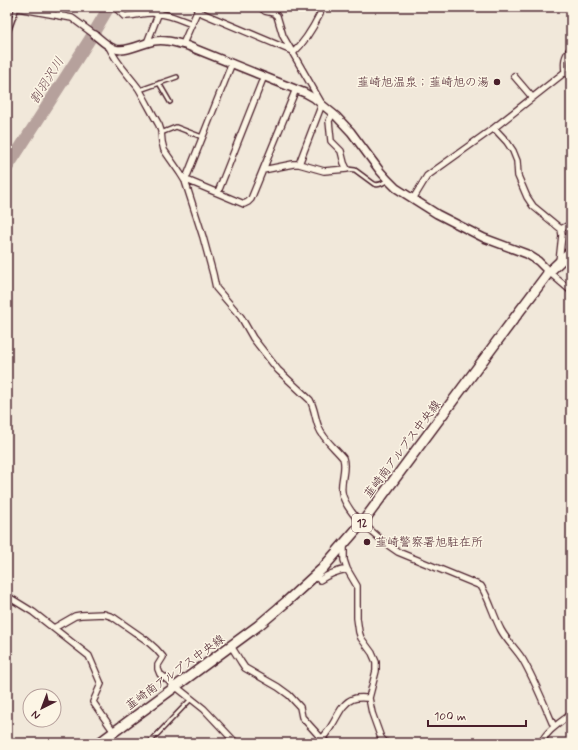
<svg xmlns="http://www.w3.org/2000/svg" width="578" height="750" viewBox="0 0 578 750" font-family="Mynerve,'Klee One',sans-serif">
<rect width="100%" height="100%" fill="#f1e8da"/>
<filter id="ink" filterUnits="userSpaceOnUse"><feTurbulence type="fractalNoise" baseFrequency=".025" numOctaves="2"/><feDisplacementMap in="SourceGraphic" scale="8" xChannelSelector="R" yChannelSelector="G"/><feConvolveMatrix kernelMatrix="1 2 1 2 8 2 1 2 1" color-interpolation-filters="sRGB"/></filter>
<g filter="url(#ink)">
<g fill="none" stroke-linecap="round" stroke-linejoin="round">
<path stroke="#b6a19c" stroke-width="12" d="M7,168L90,39L109,7"/>
<g stroke="#4a1f2b" stroke-width="6">
<path id="service" d="M7,35L17,8
M159,83L170,102
M140,90L177,77
M161,133L176,127L202,137
M347,169L355,170L374,184C379,186 383,183 388,180
M323,738L329,743
M149,743L191,699"/>
</g>
<g stroke="#4a1f2b" stroke-width="8">
<path id="minor" d="M12,7L72,18L95,35
M118,7L117,9L124,16C133,16 143,13 152,13C166,13 179,19 192,24
M260,7L265,11L274,13L277,16L283,36L322,104L299,164
M197,11L292,51
M59,16L60,7
M147,43L161,7
M183,44L199,7
M108,45C116,63 128,74 139,89C146,101 152,113 159,125L161,131L162,142L164,150L180,173L185,181L203,237L213,274L216,288L241,317L253,338L278,370L310,400C315,409 315,419 319,428C323,439 336,449 343,458C347,469 340,481 342,492C343,503 355,516 361,524
M571,48C564,57 564,61 565,72L571,77
M293,53C305,42 313,28 320,14
M232,63L185,181H189L244,204L248,202L251,199L296,89
M514,76L532,97
M494,128L507,142L513,151L517,161L518,176L527,197L533,206L561,229L562,235L559,262
M263,170L293,164H299L324,171L347,169L344,163L341,151L331,141L329,121L333,113
M218,192L264,76
M413,199L427,176L494,128L565,72
M561,229L571,224
M549,272L571,291
M362,523L385,543L398,552L481,586C489,598 494,617 501,630C507,641 517,650 523,660C535,681 544,704 554,727
M344,544V560L347,569L357,586V618L359,632L361,638L372,653L376,662V671L369,698L372,713L381,738L386,743
M314,576L320,580C329,574 337,571 347,569
M7,596L33,612L89,656L101,684L93,702L114,732
M54,628L75,616L81,615L104,614L113,617L146,640L156,649L163,657L158,665V669L160,674L204,709L236,743
M231,646L241,662L245,668L278,687L289,695L300,707L302,717L322,739
M319,743C323,737 328,732 332,725C338,716 342,703 353,699C358,697 364,698 369,698
M541,743C547,730 560,723 571,714"/>
</g>
<g stroke="#4a1f2b" stroke-width="10">
<path id="tertiary" d="M95,35C101,40 108,47 115,49C126,53 143,43 154,41C166,39 177,43 188,46L305,93L314,98L336,116L351,132L380,171L388,180L396,188L437,214L484,238L527,254L538,261L549,272"/>
</g>
<g stroke="#4a1f2b" stroke-width="12">
<path id="primary" d="M99,743L259,625L286,602L322,569L362,523L498,340L549,272L571,251"/>
</g>
<use href="#service" stroke="#fcf5e5" stroke-width="3"/>
<use href="#minor" stroke="#fcf5e5" stroke-width="5.5"/>
<use href="#tertiary" stroke="#fcf5e5" stroke-width="7"/>
<use href="#primary" stroke="#fcf5e5" stroke-width="9"/>
</g>
</g>
<g fill="#4a1f2b" stroke="#fcf5e5" stroke-width="1.5">
<circle cx="497" cy="82" r="4"/>
<circle cx="367" cy="542" r="4"/>
</g>
<g text-anchor="middle" stroke-width="3" stroke-linejoin="round" paint-order="stroke">
<rect fill="#fcf5e5" stroke="#7f5f63" stroke-width="1" x="352" y="514" width="20" height="18" rx="3"/>
<g font-size="11" font-weight="bold" fill="#4a1f2b">
<text x="362" y="527">12</text>
</g>
<g font-size="12" fill="#4a1f2b" stroke="#fcf5e5" text-anchor="end">
<text x="489" y="86">韮崎旭温泉；韮崎旭の湯</text>
<text x="375" y="546" text-anchor="start">韮崎警察署旭駐在所</text>
</g>
<g font-size="12" fill="#4a1f2b" stroke="#fcf5e5">
<text transform="translate(402 449) rotate(-53)" y="4">韮崎南アルプス中央線</text>
<text transform="translate(175 672) rotate(-36)" y="4">韮崎南アルプス中央線</text>
</g>
<g font-size="13" font-style="italic" fill="#704c53" stroke="#fcf5e5">
<text transform="translate(46 80) rotate(-58)" y="5">割羽沢川</text>
</g>
</g>
<rect width="578" height="750" fill="none" stroke="#fcf5e5" stroke-width="24"/>
<rect x="12" y="12" width="554" height="726" fill="none" stroke="#4a1f2b" stroke-width="1.5" filter="url(#ink)"/>
<g transform="translate(42 708) rotate(222)"><circle r="19" fill="#fcf5e5" stroke="#b59f9b"/>
<path d="M0-3L7 15L0 10L-7 15Z" fill="#4a1f2b"/>
<text y="-6" font-size="11" font-weight="bold" text-anchor="middle" fill="#4a1f2b">N</text>
</g>
<path d="M428 720v6h98v-6" fill="none" stroke="#4a1f2b" stroke-width="2"/>
<text x="434" y="720" font-size="12" fill="#4a1f2b" stroke="#fcf5e5" stroke-width="3" paint-order="stroke">100 m</text>
</svg>
